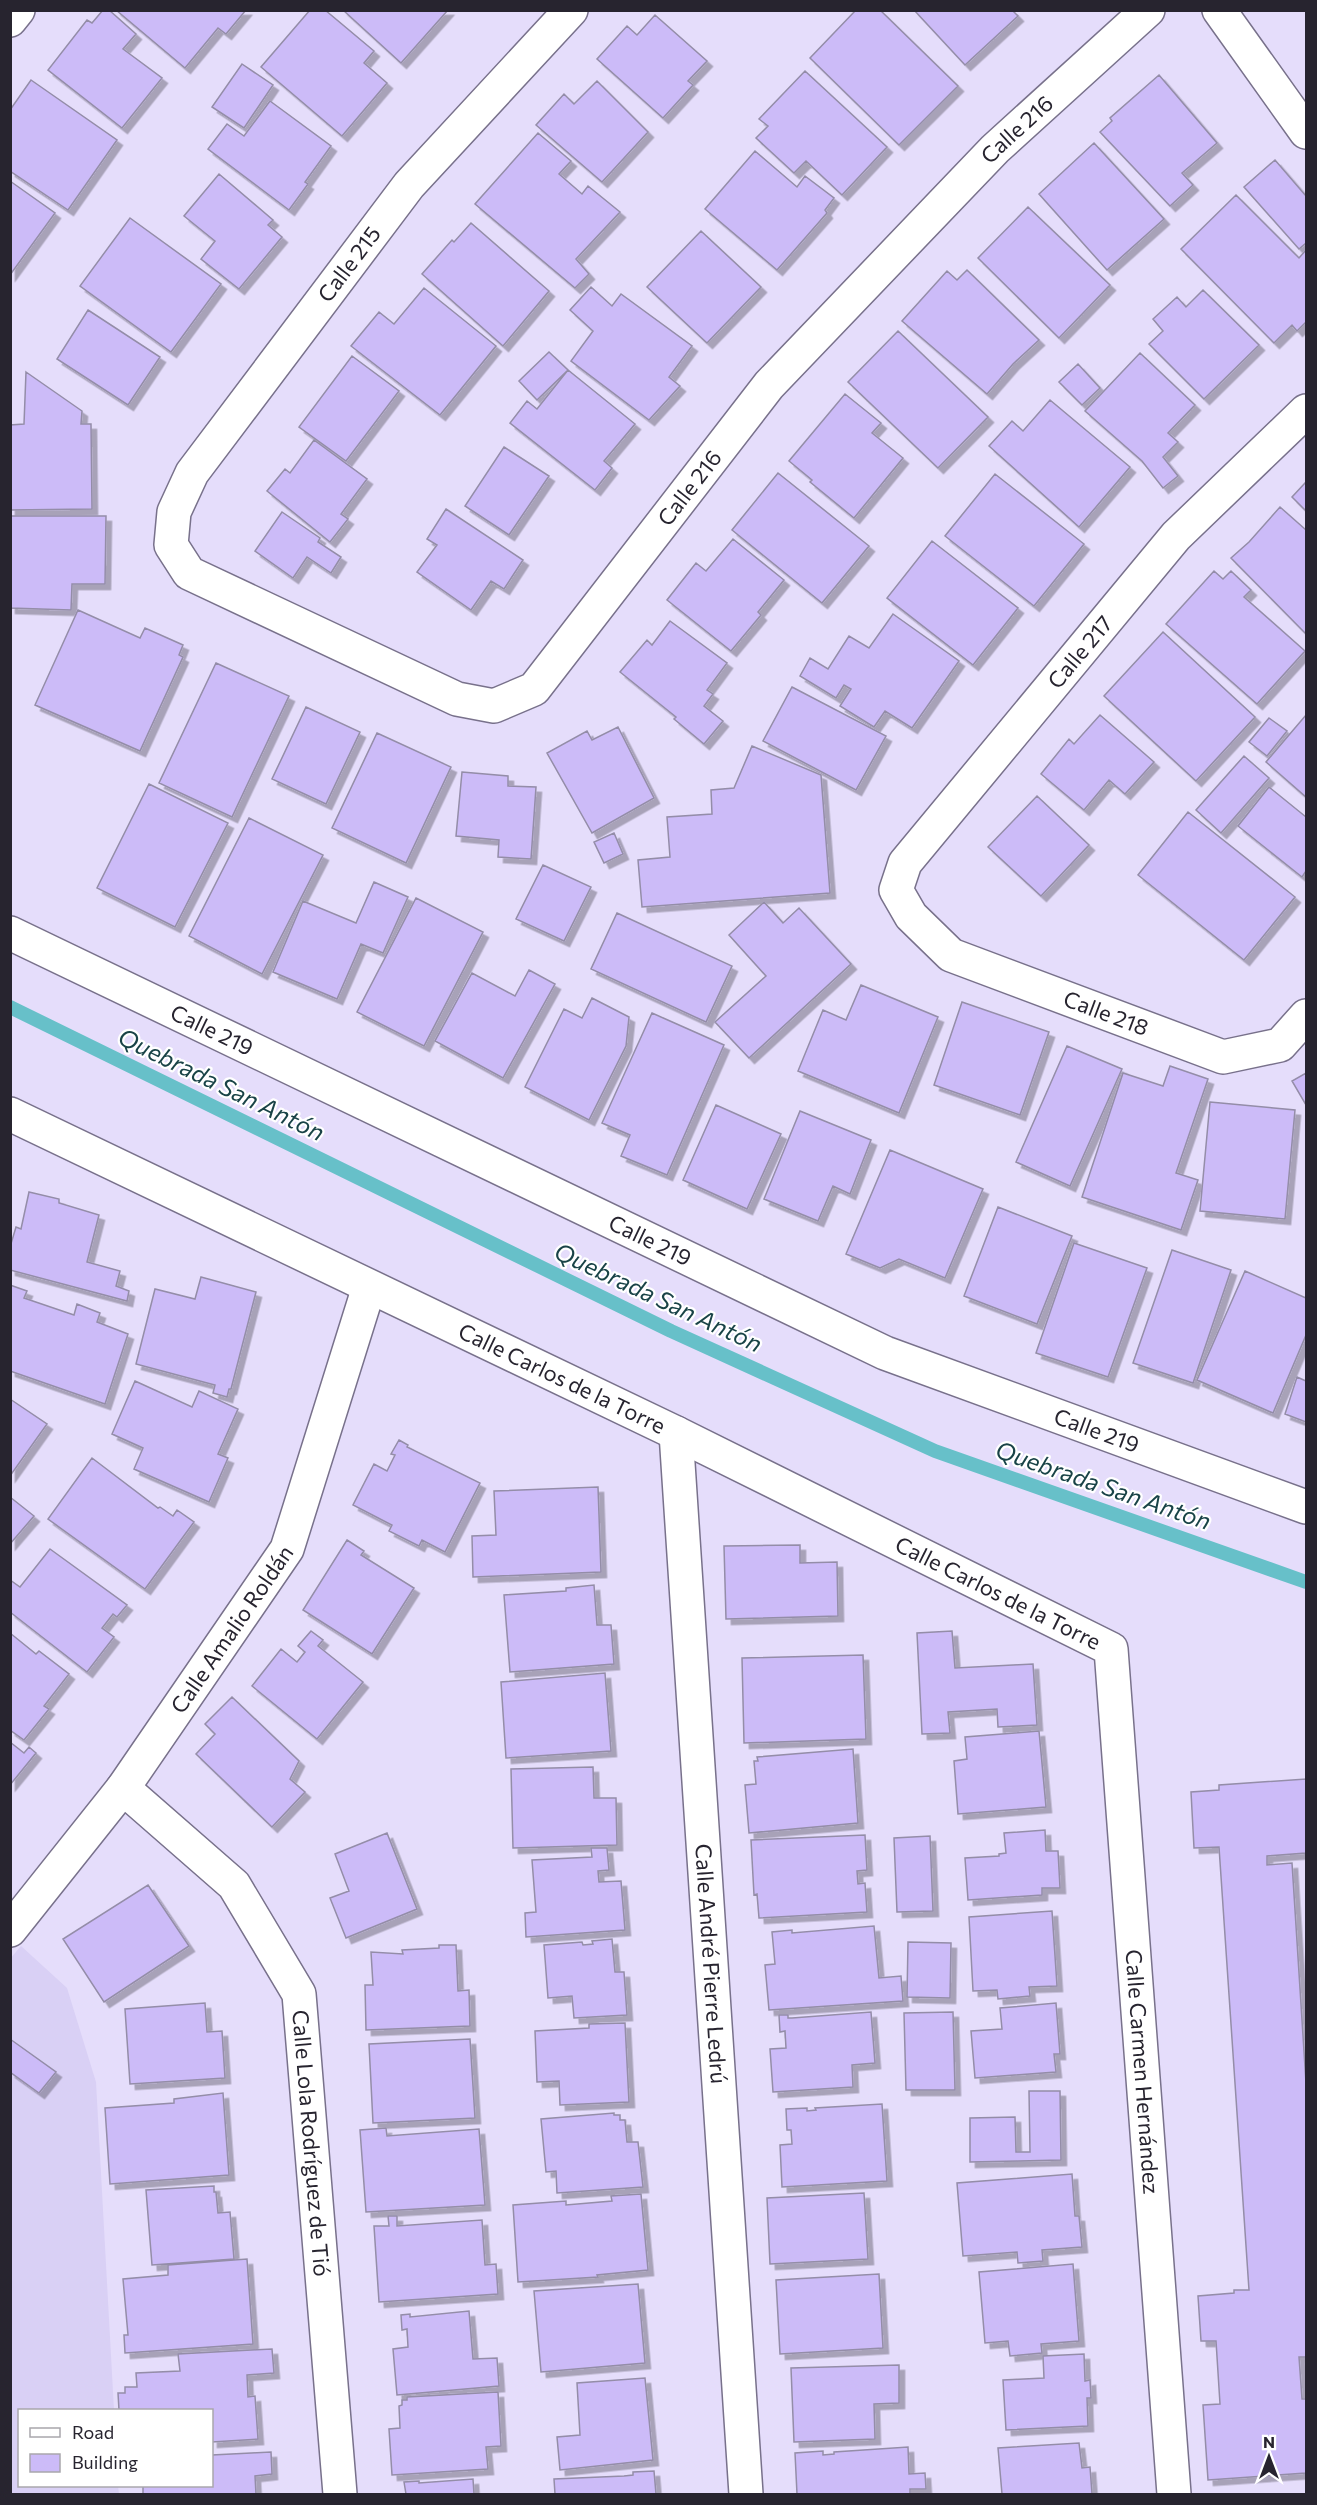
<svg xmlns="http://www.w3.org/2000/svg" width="1317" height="2505" viewBox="0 0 1317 2505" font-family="Commissioner,sans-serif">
<defs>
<filter id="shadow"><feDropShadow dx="5.5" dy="5.5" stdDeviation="0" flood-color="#0004"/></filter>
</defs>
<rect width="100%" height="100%" fill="#e5ddfb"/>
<path fill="#d9d0f5" d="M21,1946L67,1988L96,2082L114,2410H20V2486H118L119,2494H11L10,1959Z"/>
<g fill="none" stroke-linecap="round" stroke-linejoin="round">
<path stroke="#67c0c9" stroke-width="14" d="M10,1007L671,1331L935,1451L1306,1582"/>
</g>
<path fill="#ccbbf8" stroke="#948da8" stroke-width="1.5" filter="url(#shadow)" d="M103,10H109L136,34L123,49L162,78L122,128L48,70L87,20L92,23Z
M116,10H246L226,34L218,28L185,68Z
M310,10H325L374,51L364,63L387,83L342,136L261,67Z
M343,10H448L401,63Z
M856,10H880L958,86L899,145L810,58Z
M914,10H1012L1018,16L965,65Z
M655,15L707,61L688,81L693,85L663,118L597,59L627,26L637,35Z
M242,64L273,85L244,128L212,107Z
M805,71L887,147L842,195L806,161L794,173L756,138L768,126L759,119Z
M1159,75L1217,143L1182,173L1193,185L1170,206L1100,132L1112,121L1110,118Z
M31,80L117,140L68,210L10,171V110Z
M597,81L648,132L602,182L536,125L564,94L574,104Z
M270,101L331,146L305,182L308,184L289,210L208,149L227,124L244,136Z
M538,133L571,161L559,174L582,194L588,186L620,212L576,259L589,274L575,288L475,204Z
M1094,143L1164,219L1107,270L1039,194Z
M755,151L797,187L805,176L834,198L825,210L827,213L777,270L705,209Z
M1275,160L1306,196V243L1299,249L1244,187Z
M219,174L273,220L268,225L282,237L239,289L201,259L215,241L184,216Z
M10,181L55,213L10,275Z
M1236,195L1299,258L1306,250V322L1297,331L1292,325L1274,343L1181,249Z
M1028,207L1110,285L1059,338L978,258Z
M130,218L221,284L171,352L80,286Z
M471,223L549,291L503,346L422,274L452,240L454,242Z
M701,231L761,287L707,343L647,287Z
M967,270L1039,340L1013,364L987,394L902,321L947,271L957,280Z
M591,287L612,306L621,294L692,346L669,377L680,386L649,420L571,361L593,331L570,310Z
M424,288L496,346L440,415L351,346L379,312L394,324Z
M1203,290L1259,345L1204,399L1149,344L1163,331L1153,319L1177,297L1186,307Z
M88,310L160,357L128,405L57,359Z
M898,331L988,417L938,468L848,382Z
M549,352L568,370L537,400L519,381Z
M1140,353L1195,405L1168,433L1178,442L1163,457L1178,476L1163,488L1142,461L1085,411Z
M352,356L399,391L346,461L299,427Z
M1078,364L1100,388L1082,405L1059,382Z
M568,370L635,424L604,461L612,468L595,490L510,423L527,401L537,409Z
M26,372L82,411L81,424H91L92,509L10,510V425L24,424Z
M845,394L881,423L872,433L903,458L854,518L810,482L812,480L789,461Z
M1050,400L1130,467L1079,527L989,446L1012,421L1023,431Z
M314,440L367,479L341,514L348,519L330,542L267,491L285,469L290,473Z
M504,447L549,476L509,535L465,506Z
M778,473L869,546L822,603L732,530Z
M995,474L1084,544L1034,606L945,536Z
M1306,482V511L1292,497Z
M1280,507L1306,530V634L1231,558L1249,542Z
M446,509L523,560L504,589L491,581L471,610L417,572L437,545L427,539Z
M282,512L320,538L318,542L341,557L331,573L307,557L293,578L255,551Z
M10,516H106L105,584H72L71,610L10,608Z
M733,539L784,580L758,612L761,615L731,651L667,600L696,563L706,571Z
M932,541L1018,608L973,665L887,598Z
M1214,571L1223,579L1231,571L1251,590L1244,597L1305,651L1257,704L1166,624Z
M78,610L140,638L145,628L183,645L179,655L183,657L140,751L35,705Z
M893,614L959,661L912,728L885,711L874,727L840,706L851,689L844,685L836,698L800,676L810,658L828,669L849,636L869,648Z
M670,621L727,663L707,690L713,694L704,706L723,721L704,744L674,719L676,717L620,672L647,640L652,645Z
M1163,632L1255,717L1196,781L1104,696Z
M216,663L289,696L232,817L159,783Z
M792,687L886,736L856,790L763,741Z
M306,707L360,732L326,804L272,779Z
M1100,715L1154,762L1125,794L1109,780L1084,810L1041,774L1069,739L1074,744Z
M1306,715V797L1266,762Z
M1269,718L1287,731L1267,756L1249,742Z
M618,727L654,798L592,833L547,753L587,731L592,740Z
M377,733L451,767L406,863L332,828Z
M752,746L821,775L830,893L642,907L638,860L670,857L667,817L712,814L711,790L734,788Z
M1244,756L1269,778L1221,833L1196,810Z
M462,772L508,776V786L536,787L531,859L498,857L499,840L456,836Z
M149,784L228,823L175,927L97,888Z
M1269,787L1306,817V871L1302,877L1238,826Z
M1037,796L1089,845L1041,896L988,847Z
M1188,812L1295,897L1244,960L1138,875Z
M249,818L323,855L262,974L189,936Z
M614,833L623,854L604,863L594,842Z
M543,865L591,887L564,941L516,919Z
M374,882L408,897L383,953L361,944L337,999L273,972L303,901L356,923Z
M416,898L483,932L424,1046L357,1012Z
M764,902L783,923L799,908L851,964L749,1058L715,1022L766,976L729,935Z
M617,913L732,966L706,1022L591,969Z
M529,970L555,984L503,1078L435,1041L472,973L515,996Z
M861,985L938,1017L899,1113L798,1071L823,1010L846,1020Z
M592,998L629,1017L626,1046L589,1120L525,1087L564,1009L582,1018Z
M962,1002L1049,1032L1020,1115L934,1085Z
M652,1013L724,1045L667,1175L621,1156L630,1135L602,1123Z
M1067,1046L1122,1069L1070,1186L1016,1162Z
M1170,1066L1208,1079L1176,1173L1198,1180L1181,1230L1082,1197L1123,1073L1163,1086Z
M1306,1073V1105L1292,1081Z
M1210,1102L1295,1110L1285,1219L1200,1211Z
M716,1105L781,1134L747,1209L683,1180Z
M800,1111L871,1140L850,1194L833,1186L818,1221L764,1199Z
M890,1150L983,1189L945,1278L899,1259L880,1268L846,1254Z
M29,1192L59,1199V1203L99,1215L87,1262L120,1271L116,1286L129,1291L127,1301L10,1270V1247L16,1227L21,1229Z
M998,1207L1072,1236L1037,1324L964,1296Z
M1074,1243L1147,1268L1108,1377L1036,1353Z
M1172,1250L1231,1270L1193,1383L1133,1363Z
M1245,1271L1306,1298V1335L1273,1413L1197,1380Z
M201,1277L256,1292L231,1389H229L227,1397L213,1393L215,1385L136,1364L155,1289L195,1299Z
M10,1285L27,1291L24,1298L74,1315L77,1304L100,1313L97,1322L128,1334L105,1404L10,1371Z
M1297,1377L1306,1381V1422L1285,1414Z
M135,1381L192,1407L199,1391L238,1409L218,1454L228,1458L209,1502L134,1469L143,1448L112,1434Z
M10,1399L47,1424L10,1476Z
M399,1440L408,1445L407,1447L480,1483L445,1552L422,1540L419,1546L389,1531L392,1525L353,1505L374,1464L387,1471L395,1455L391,1454Z
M92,1458L158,1508L160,1507L173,1516L177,1510L194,1522L145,1589L48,1519Z
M598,1487L601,1572L473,1577L472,1536L496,1535L494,1491Z
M10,1497L34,1516L10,1544Z
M347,1540L364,1551L361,1555L414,1588L372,1654L303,1610Z
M800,1545V1563L837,1562L838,1616L726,1619L724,1546Z
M50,1549L127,1605L117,1617L113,1614L102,1628L114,1637L87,1672L10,1612V1580L20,1587Z
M594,1585L597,1625H611L614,1664L510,1672L504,1595L566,1591V1588Z
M311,1631L323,1640L318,1646L363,1682L317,1739L252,1686L281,1649L297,1662L305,1652L298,1646Z
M952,1631L955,1668L1033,1664L1037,1725L998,1727L997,1709L948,1712L950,1733L922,1734L917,1633Z
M10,1633L36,1654L39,1651L69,1674L44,1706L49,1709L24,1740L10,1730Z
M863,1655L866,1739L744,1743L742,1658Z
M605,1673L611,1751L506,1758L501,1682Z
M232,1697L299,1761L290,1779L305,1792L272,1827L196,1754L215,1734L205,1724Z
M1039,1731L1046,1807L958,1814L954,1761L967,1759L965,1737Z
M10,1742L24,1753L29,1747L36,1753L10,1785Z
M853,1749L858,1823L749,1833L745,1785L756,1784L754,1761H758L757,1757Z
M593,1767L594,1798H616L617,1845L513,1848L511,1769Z
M1306,1779V1853L1267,1856V1865L1292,1863L1306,2083V2357H1299L1302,2399H1306V2473L1208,2480L1203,2405L1220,2404L1216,2341H1201L1198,2296L1234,2293V2290H1249L1219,1847L1194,1848L1191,1792L1219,1790V1785Z
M1045,1830L1046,1851H1058L1060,1888H1042V1895L968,1900L965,1858L999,1856V1854L1006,1853L1004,1833Z
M387,1833L417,1909L346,1938L330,1898L349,1891L335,1854Z
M865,1835L867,1870L857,1871L858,1884L865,1883L867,1912L759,1918L757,1894L754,1895L751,1840Z
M930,1836L933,1911L897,1912L894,1838Z
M591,1848H607L609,1870L598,1871L599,1882L621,1881L625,1930L526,1937L525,1913L536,1912L532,1860L592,1857Z
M148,1885L189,1946L104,2002L63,1939Z
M1052,1911L1057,1986L1029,1987L1030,1996L998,1999L997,1990L973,1991L969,1917Z
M874,1926L879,1978L901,1976L903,2001L769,2010L765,1965L775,1964L772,1932L792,1930V1933Z
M612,1939L615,1972H624L627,2015L574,2018L572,1996L548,1998L544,1945L582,1942L583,1945L593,1944L592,1941Z
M908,1942L951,1943L950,1998L907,1997Z
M439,1945H456L458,1991L469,1990L470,2026L366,2030L365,1985H373L371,1952L403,1954L402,1950L439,1948Z
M205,2003L207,2032L222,2031L225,2078L130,2084L125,2009Z
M1056,2003L1060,2054H1054L1056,2072L975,2078L971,2031L1002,2029L1000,2008Z
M871,2012L875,2063L852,2065L853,2087L773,2092L770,2049L786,2048L785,2031L780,2032L779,2015H788V2018H792Z
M953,2012L955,2090H906L904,2013Z
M625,2023L629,2102L560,2105L559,2081L537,2082L535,2031L589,2028V2024Z
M10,2039L56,2072L39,2093L10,2072Z
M470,2039L475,2118L373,2123L369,2044Z
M1029,2091H1060L1061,2160L970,2162V2118L1015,2117L1016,2152H1030Z
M223,2093L229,2175L110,2184L105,2108L174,2103V2099Z
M882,2104L887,2181L782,2187L780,2145L792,2144L791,2130H787L786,2109L807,2108V2111L816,2110L815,2108Z
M614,2113V2115H620V2120H625L627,2142H638L643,2187L557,2193L556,2171L546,2172L541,2119Z
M386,2128L387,2136L479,2129L485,2205L366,2212L360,2130Z
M1072,2174L1075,2216H1079L1082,2247L1042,2250L1043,2261L1018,2263L1017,2252L963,2256L957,2183Z
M214,2186V2192H216L218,2213L230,2212L234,2259L152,2265L146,2190Z
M864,2193L868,2259L770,2264L767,2198Z
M641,2194L648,2270L597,2275L598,2277L518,2282L513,2205L566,2201V2205L612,2201L611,2196Z
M388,2216H397V2226L482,2220L485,2265L496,2264L498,2294L379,2302L374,2226H389Z
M247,2259L253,2344L125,2353L124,2335H128L123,2279L168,2275V2265Z
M1073,2264L1079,2341L1041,2344L1042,2353L1010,2356L1008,2341L985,2343L979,2272Z
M879,2274L883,2348L780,2354L776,2280Z
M638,2284L645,2363L541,2372L534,2291Z
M469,2311L473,2359L497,2358L499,2386L397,2395L393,2349L408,2347L407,2329L402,2330L401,2315L410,2314V2317Z
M272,2349L274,2373L247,2375L248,2397L255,2396L258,2439L212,2442V2410H119L118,2393H125V2387H137L136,2373L180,2371L178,2354Z
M1084,2354L1085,2381L1090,2380L1091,2398H1087L1088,2426L1006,2430L1003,2380L1044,2378L1043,2356Z
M899,2365V2403L874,2404L875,2439L794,2442L791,2368Z
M645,2378L653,2460L560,2470L557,2437L580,2435L577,2383Z
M498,2392L501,2446L486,2447L488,2469L392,2475L389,2429L400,2428L399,2406L402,2405V2400H407V2397Z
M1079,2443L1082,2468L1090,2467L1092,2494H1002L998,2448Z
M908,2447L909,2474L925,2473L926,2489H910V2494H797L795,2453L823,2451V2455L834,2454V2452Z
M271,2452L272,2474L255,2476L256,2494H143V2486H212V2455Z
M654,2471L656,2494H555L554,2479L624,2476L633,2475V2472Z
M473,2479L474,2494H406L404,2482L419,2481V2483Z"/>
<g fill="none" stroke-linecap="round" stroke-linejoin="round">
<g stroke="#78718b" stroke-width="36">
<g id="minor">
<path id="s1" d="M571,10L409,185L192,473L174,512L171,545L189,573L457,699L494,706L534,689L769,385L995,149L1148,10"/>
<path d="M1219,10L1306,132"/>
<path d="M10,20L18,10"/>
<path id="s2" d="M1306,411L1176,536L905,863L896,890L911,916L951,955L1223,1057L1280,1045L1306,1016"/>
<path id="s3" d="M10,933L885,1353L1306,1507"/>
<path id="s4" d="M10,1114L676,1433L1111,1649L1174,2494"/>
<path id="s5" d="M676,1433L746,2494"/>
<path id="s6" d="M123,1788L234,1885L299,1994L340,2494"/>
<path id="s7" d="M10,1930L123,1788L287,1549L369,1287"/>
</g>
</g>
<use href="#minor" stroke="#fff" stroke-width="33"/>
</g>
<g text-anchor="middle" stroke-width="4.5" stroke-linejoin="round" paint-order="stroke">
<g font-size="22" fill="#27242f" stroke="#fff">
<text dy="8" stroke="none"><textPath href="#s1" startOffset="1826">Calle 216</textPath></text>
<text transform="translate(349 264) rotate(-53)" y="8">Calle 215</text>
<text dy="8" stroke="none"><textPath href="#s1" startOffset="1340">Calle 216</textPath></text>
<text transform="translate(1080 652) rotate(-50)" y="8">Calle 217</text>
<text dy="8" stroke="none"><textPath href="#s2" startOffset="885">Calle 218</textPath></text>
<text dy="8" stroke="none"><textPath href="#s3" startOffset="224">Calle 219</textPath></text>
<text dy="8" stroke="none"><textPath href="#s3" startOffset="710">Calle 219</textPath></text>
<text dy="8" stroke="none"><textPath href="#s4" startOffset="612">Calle Carlos de la Torre</textPath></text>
<text dy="8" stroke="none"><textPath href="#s3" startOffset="1196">Calle 219</textPath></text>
<text dy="8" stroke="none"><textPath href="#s4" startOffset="1098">Calle Carlos de la Torre</textPath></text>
<text dy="8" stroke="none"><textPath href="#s7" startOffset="374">Calle Amalio Roldán</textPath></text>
<text dy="8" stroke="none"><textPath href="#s5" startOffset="532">Calle André Pierre Ledrú</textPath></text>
<text dy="8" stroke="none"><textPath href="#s4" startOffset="1648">Calle Carmen Hernández</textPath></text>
<text dy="8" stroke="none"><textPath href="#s6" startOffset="424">Calle Lola Rodríguez de Tió</textPath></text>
</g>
<g font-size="24" font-style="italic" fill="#194347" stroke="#fff">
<text transform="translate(221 1085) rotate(26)" y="8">Quebrada San Antón</text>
<text transform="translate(658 1298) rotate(25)" y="8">Quebrada San Antón</text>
<text transform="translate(1103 1486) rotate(19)" y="8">Quebrada San Antón</text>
</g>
</g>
<rect width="1317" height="2505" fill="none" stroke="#27242f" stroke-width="24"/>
<rect x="18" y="2409" width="195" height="78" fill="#ffffff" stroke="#a9a7ac" stroke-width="1.5"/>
<rect x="30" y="2428" width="30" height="9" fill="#ffffff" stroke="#a9a7ac" stroke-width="1.5"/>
<text x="72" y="2439" font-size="18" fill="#27242f">Road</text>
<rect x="30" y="2454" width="30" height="18" fill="#ccbbf8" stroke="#a9a7ac" stroke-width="1.5"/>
<text x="72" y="2469" font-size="18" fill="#27242f">Building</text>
<g transform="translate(1269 2457)" stroke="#ffffff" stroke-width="4.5" paint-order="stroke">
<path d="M0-4.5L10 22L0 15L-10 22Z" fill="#27242f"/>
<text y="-9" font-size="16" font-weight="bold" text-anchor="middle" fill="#27242f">N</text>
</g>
</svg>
